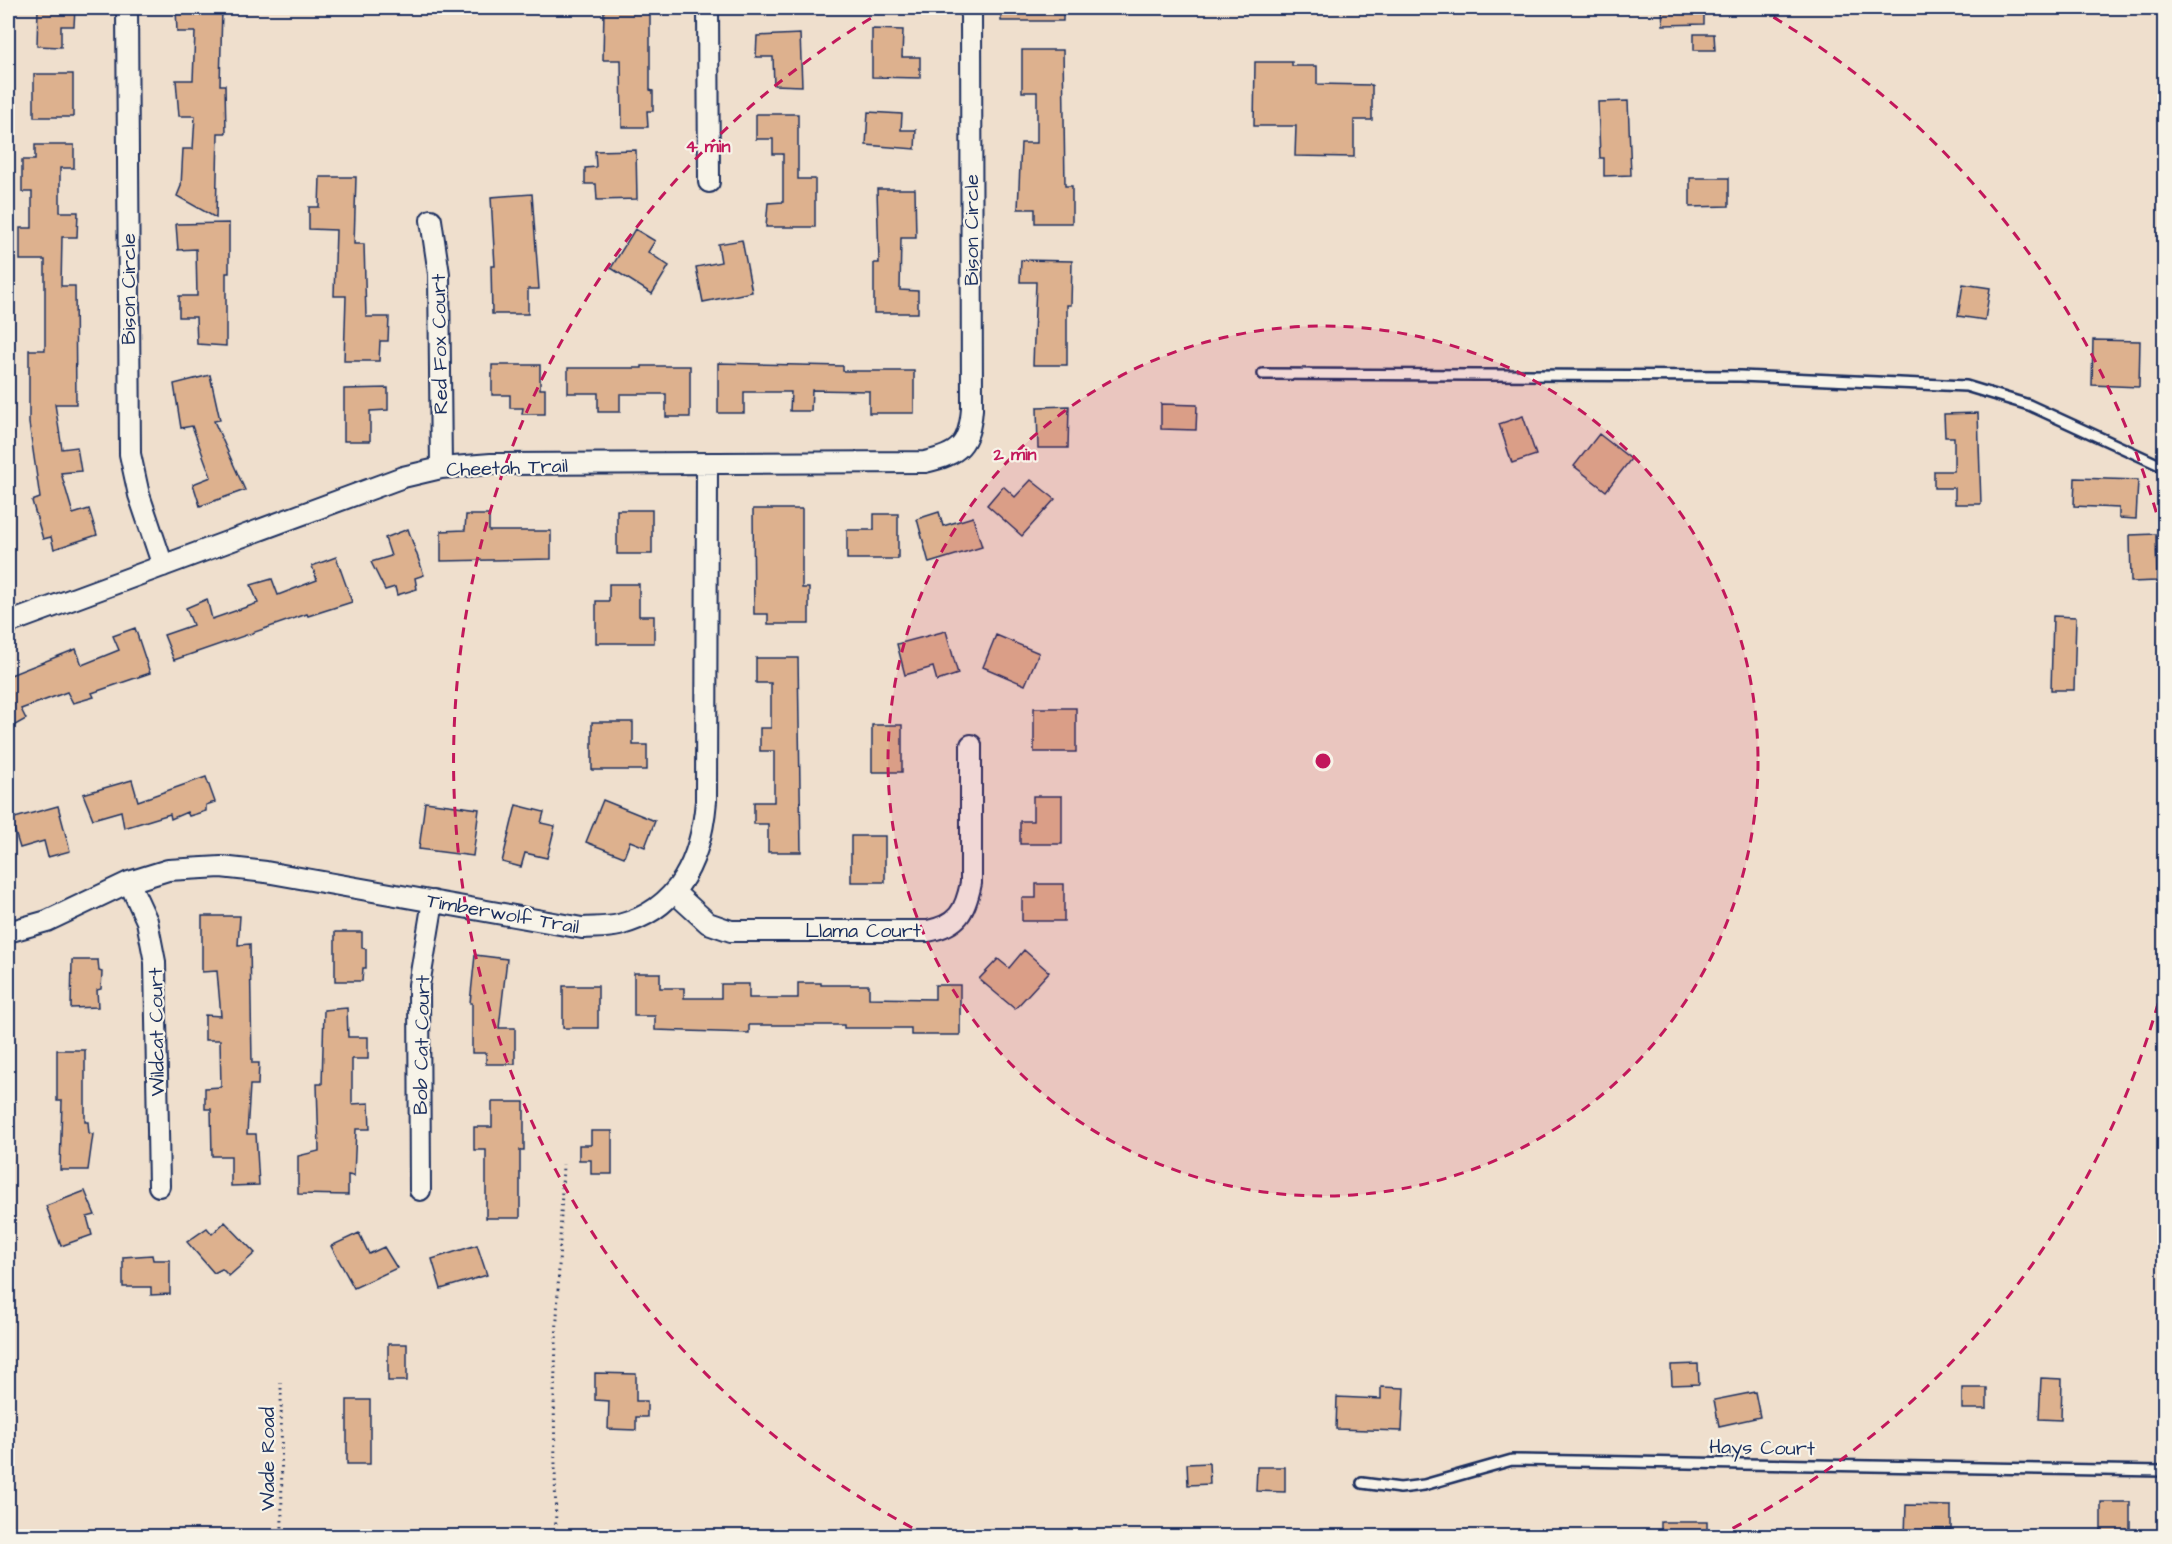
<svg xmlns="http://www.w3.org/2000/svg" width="2172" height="1544" viewBox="0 0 2172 1544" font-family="'Architects Daughter',sans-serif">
<rect width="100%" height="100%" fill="#efdfcd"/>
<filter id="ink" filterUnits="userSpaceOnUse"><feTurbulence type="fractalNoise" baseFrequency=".0167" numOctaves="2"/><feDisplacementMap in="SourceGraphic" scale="12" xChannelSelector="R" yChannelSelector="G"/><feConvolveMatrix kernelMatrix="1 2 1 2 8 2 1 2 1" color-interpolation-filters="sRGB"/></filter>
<g filter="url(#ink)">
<path fill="#ddb18e" stroke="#1b2f5e" stroke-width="1.5" d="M38,8H75L74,26H61V47L37,46Z
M176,8L222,9L220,85H225L226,133H218L216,218L177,196L181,186L183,149H193L195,116H179L176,80H193L195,32H177Z
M604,8H650V90L653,91V111H647L648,127H622L621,60H603Z
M1001,8H1063V21H1001Z
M1662,8H1704V24L1663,25Z
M872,29L903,30L902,57H920V78L872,77Z
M800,34L802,86L774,85L773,57H756L757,36Z
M1694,34H1714L1715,50H1694Z
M1022,50H1063L1065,186H1072V223H1035V209H1018L1021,143H1037V92H1022Z
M1255,62H1292V66H1317V84L1372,85V120H1354V157L1295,156L1296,126H1254Z
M34,74H73V117H34Z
M1628,101L1631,175L1604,176V158H1600L1598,102Z
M868,112L902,114L901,130H916L915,149L866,145Z
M756,114H798V179H815V227H766L768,203L783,202V154H773V139H756Z
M35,145H74V168H60V212H78L77,237H62L61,286H75L76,404H55L62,449L77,447L81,471L61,473L73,514L89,509L97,535L54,549L51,537L43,539L32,501L40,498L29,423V350H45V260H20V228H32V192H22V160H35Z
M636,150L637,199L597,200L596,184H585V168L596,167L595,151Z
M320,177H356L354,244H364L366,317H389L388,341H380L379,361H344L346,296H334L336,230L309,229V207H319Z
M1690,178H1729V206L1690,207Z
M877,189H915L916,238H901L900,290L918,291V313H874V263H879Z
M532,194L539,289H528V314H492L491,266H495L491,197Z
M229,223V273H226V346L197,344L196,317H179V296H197L196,249L178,250L176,224Z
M635,229L655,241L648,252L669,266L652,294L611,268Z
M742,240L752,292L703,302L696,267L721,262L718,244Z
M1021,260L1072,261L1071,305H1067V365H1033L1036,282H1020Z
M1963,284L1990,288L1985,320L1958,316Z
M2093,340L2140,341L2139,387L2092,385Z
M718,363L843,366V371H914V413H869V391L812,390L811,411H790L791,392H744V413H718Z
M492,365H540V389H545V414H522L523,408H510V395H492Z
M642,366H690V417H666V394H620V412H598V393H568V368H642Z
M210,375L220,420L214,421L245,490L200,506L193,484L211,477L192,426L181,428L174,384Z
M388,388V410L370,411V441H344V389Z
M1161,404L1197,405L1196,430L1161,429Z
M1069,406L1068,448H1038L1037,407Z
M1978,413L1981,504H1955V488H1934V471H1954V437H1945L1944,414Z
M1523,416L1536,455L1512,463L1499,424Z
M1599,434L1631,459L1606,491L1574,466Z
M2075,478L2138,480L2136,519L2119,518V508L2074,506Z
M1031,480L1055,499L1022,536L987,505L1003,486L1015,497Z
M753,509H802V588H809V624H768V614H754Z
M617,510H652V554H617Z
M939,512L943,526L973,517L982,547L929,563L917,519Z
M874,514H898V559H847V530H874Z
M466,515H489V531H551V559L441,561V531L465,530Z
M408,529L424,575L415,578L417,589L397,595L395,587L385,590L371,562L391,556L385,538Z
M2156,534L2157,581L2131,582L2130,535Z
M336,557L352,602L308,616L307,614L174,660L164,635L193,625L186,608L207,599L212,619L258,603L251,585L272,579L278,595L317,580L312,566Z
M609,584H639V616H654V643H596V601H609Z
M2053,616L2076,617L2074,690H2051Z
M135,628L150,673L92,693L94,697L73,703L67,692L21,709L26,719L8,729V676L76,649L82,665L119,650L113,636Z
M946,631L958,674L937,681L933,667L905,675L897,644Z
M996,635L1039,653L1025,685L983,667Z
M756,658H798L801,852H768V824H754V802H774V751H760V728H771V683H756Z
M1034,708H1076V752H1034Z
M592,722H633V745H647V770H592Z
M872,725H902V772H872Z
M206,777L215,802L206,805V811L189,816L187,812L171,819L170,814L124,828L121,811L93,819L83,794L132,780L138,801Z
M1033,796H1062V844H1020V821H1033Z
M603,800L655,821L645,847L630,841L624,857L586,842Z
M425,802L479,809L473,856L419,849Z
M516,805L544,812L541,823L555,826L547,858L525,853L521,867L502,862Z
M58,806L70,851L48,857L44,841L20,848L11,819Z
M851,836H885V882H851Z
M1036,884H1064V921H1022V898H1036Z
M202,916H240L238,945L250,944L252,1063H259L258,1085H250L247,1134H256L259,1185L231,1186V1156H212L211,1109H205V1088L221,1087L220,1040H205V1015L221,1016L217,971L202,972Z
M335,932H362V948L366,949V968H363L362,981H335Z
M1024,950L1049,972L1015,1009L979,979L998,959L1009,968Z
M475,955L507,959L499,1028H515V1064H486V1053H472V1003H470Z
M72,960H98L99,971L102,972L101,989L97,990L98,1007L71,1008Z
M634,973H660V988H684V998H721V984H749V998H798V983H821V985H869V998L935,999V985H960V1035H911V1028H844V1025H749V1033L655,1030V1016H634Z
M563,986H598V1028H563Z
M347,1008L348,1037H368V1059H352V1104L369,1103L370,1129H356L354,1176L348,1175V1195L298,1194V1156L319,1151L317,1084H322L324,1010Z
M57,1050H85V1122H88L89,1133L93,1134L88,1170H60L62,1101H57Z
M492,1102H524V1150H520V1218H486V1150H474V1127H492Z
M591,1131H612V1174H591V1160H579V1145H591Z
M85,1191L95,1215L87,1217L92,1235L61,1246L46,1206Z
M225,1222L255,1253L229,1276L222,1269L214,1273L187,1242L207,1228L212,1234Z
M359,1233L369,1254L384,1247L397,1268L354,1288L331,1246Z
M477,1245L487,1275L441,1289L432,1259Z
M152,1255L153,1260H170V1294L151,1295V1287H123V1257Z
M388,1344H407V1381H388Z
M1698,1364L1699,1384L1672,1385L1671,1365Z
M595,1373L636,1374V1401H647V1417H636V1430L608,1429L609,1401L595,1400Z
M2041,1378L2062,1379L2061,1420L2039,1419Z
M1381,1387L1404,1388L1402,1431L1336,1429L1337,1397L1381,1399Z
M1962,1388H1987V1409H1962Z
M1755,1392L1760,1417L1719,1426L1714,1400Z
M347,1400H370V1464H347Z
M1209,1463L1210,1484L1188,1485L1187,1464Z
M1257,1467H1285V1492L1256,1491Z
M2101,1502H2130V1536H2101Z
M1906,1505L1951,1506V1529H1933V1536H1905Z
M1661,1522H1707V1536H1661Z"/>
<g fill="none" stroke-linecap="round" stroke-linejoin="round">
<g stroke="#1b2f5e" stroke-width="14">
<path id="service" d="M1263,374L1740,376L1966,386L2029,405L2164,467
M1362,1483L1400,1488L1424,1485L1512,1460L2164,1471"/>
</g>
<g stroke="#1b2f5e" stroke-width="24">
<path id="minor" d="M127,8L130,454L139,495L163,566
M708,8L709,182
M431,220L439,274L441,468
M8,623L403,477L441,468L491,464L925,462C960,454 969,445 972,409L971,8
M129,882L147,921L155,962L159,1186
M674,892L708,923L731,931H928C958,925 965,912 971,883V745
M8,932L47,921L129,882L168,870L221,867L266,872L582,928C594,927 608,928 619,925C680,909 701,859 706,801L707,464
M420,1190L419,985L433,901"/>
</g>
<path stroke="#1b2f5e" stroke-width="3" stroke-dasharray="1.5 4.5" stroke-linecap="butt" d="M281,1382L282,1536
M556,1536L554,1395L563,1164"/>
<use href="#service" stroke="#f7f3e8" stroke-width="9"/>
<use href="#minor" stroke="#f7f3e8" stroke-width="20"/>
</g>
</g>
<circle cx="1323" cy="761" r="435" fill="#c2185b" fill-opacity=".12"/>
<g fill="none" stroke="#c2185b" stroke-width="3" stroke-dasharray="10 8">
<circle cx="1323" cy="761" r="435"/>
<path d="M2163 986A870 870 0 0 1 1718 1536M928 1536A870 870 0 0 1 888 8M1758 8A870 870 0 0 1 2163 536"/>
</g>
<g text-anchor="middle" stroke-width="4.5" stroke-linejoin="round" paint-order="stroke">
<g font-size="20" fill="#1b2f5e" stroke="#f7f3e8">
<text transform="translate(971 230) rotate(-90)" y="7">Bison Circle</text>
<text transform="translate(128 289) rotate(-90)" y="7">Bison Circle</text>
<text transform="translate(439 344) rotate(-91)" y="7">Red Fox Court</text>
<text transform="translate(507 467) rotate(-2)" y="7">Cheetah Trail</text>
<text transform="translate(503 913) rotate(10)" y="7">Timberwolf Trail</text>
<text x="863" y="937">Llama Court</text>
<text transform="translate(156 1032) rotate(-91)" y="7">Wildcat Court</text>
<text transform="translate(421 1045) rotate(-89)" y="7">Bob Cat Court</text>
<text transform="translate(1762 1447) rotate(1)" y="7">Hays Court</text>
<text transform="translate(267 1459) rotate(-90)" y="7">Wade Road</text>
</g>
</g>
<circle cx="1323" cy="761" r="9" fill="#c2185b" stroke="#f7f3e8" stroke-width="3"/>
<g font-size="18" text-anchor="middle" font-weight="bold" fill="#c2185b" stroke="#f7f3e8" stroke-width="4.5" stroke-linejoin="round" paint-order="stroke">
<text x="708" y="152">4 min</text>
<text x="1015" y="460">2 min</text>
</g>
<rect width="2172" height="1544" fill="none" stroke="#f7f3e8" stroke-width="30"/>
<rect x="15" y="15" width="2142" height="1514" fill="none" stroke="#1b2f5e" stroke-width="2" filter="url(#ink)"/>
</svg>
